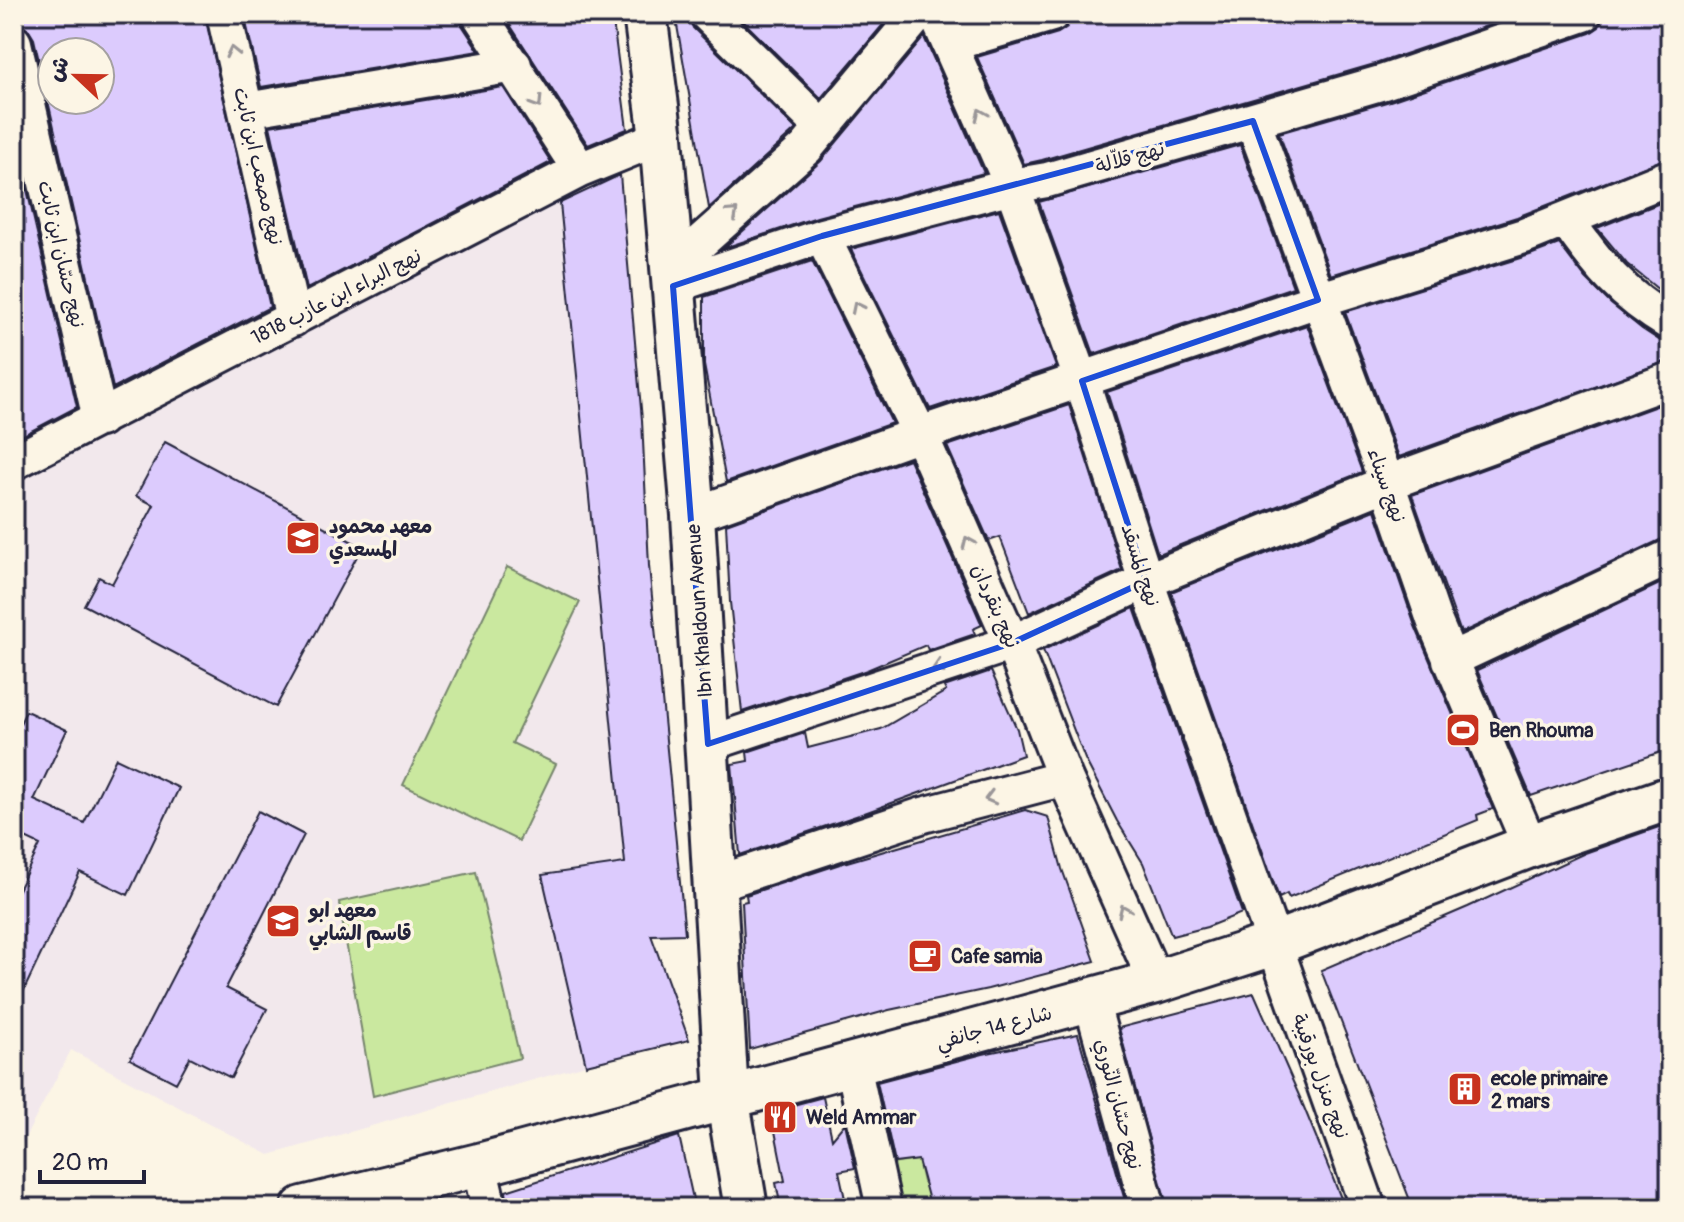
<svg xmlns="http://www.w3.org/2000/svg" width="1684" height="1222" viewBox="0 0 1684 1222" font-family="Pangolin,'Playpen Sans Arabic',sans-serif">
<rect width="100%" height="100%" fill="#fcf5e5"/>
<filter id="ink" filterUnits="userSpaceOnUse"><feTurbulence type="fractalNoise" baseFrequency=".0125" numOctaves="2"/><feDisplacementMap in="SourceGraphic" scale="16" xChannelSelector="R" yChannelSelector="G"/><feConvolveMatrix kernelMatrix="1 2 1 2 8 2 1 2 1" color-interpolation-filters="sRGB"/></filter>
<g filter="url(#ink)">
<path fill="#f2e8ec" d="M560,199L625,863L542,875L586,1065L269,1155L71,1050L14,1159V469Z"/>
<path fill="#cae89f" stroke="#76856d" stroke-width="2" d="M507,567L580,602L512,743L556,764L519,841L403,785Z
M476,872L520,1058L373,1096L339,902Z
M918,1160L923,1182L953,1208H895L884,1165Z"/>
<path fill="#dccbfd" stroke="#22223b" stroke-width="2" fill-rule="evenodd" d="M14,14H205L270,307L113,388L34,39L28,29L14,24ZM52,52H100V100H52Z
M244,14H459L462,25L479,51L261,87Z
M503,14H612L627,129L588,145Z
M675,14H688L693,28L796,129L709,208Z
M736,14H892L821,98Z
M1071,14H1522L1378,63L1042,160L1024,164L977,57L1058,33L1067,27Z
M1603,14H1670V157L1517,217L1331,275L1279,133L1390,101L1590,33L1599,27Z
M924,37L984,173L817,217L724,248L821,161Z
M503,87L551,162L307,289L270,126Z
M14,133L77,407L14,440Z
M1240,145L1293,287L1094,354L1039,202Z
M620,175L642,420L649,566L685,934L651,935L689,1040L586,1065L542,875L625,863L560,203Z
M1670,199V299L1627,264L1597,228Z
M999,210L1056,367L930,409L851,249Z
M1559,244L1586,279L1611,304L1642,329L1659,340L1670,343V360L1399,457L1345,312L1530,255Z
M812,261L892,423L726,482L704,365V297Z
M1307,325L1362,472L1158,554L1107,392Z
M1670,401V537L1662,539L1461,633L1412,495Z
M1069,405L1122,570L1029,613L1000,537L989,541L947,446Z
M165,442L362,547L276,707L84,605L99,577L112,584L154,505L136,496Z
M909,459L982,625L973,629L975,634L928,650L926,645L867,670L742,712L730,602L726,524Z
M1375,510L1415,626L1493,809L1477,815L1478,820L1289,898L1287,894L1279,898L1171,592Z
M1670,579V749L1531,796L1477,670Z
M1134,608L1242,913L1207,927L1172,936L1143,863L1117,821L1085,759L1043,650Z
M991,671L1017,729L1023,755L859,815L740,855L732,764L748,761L747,752L805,733L808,748L881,729L946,691L944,687Z
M26,711L67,730L34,800L84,823L116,758L179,788L128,895L80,872L14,1011V898L40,845L17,834L14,841V736Z
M1025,810L1048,817L1062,869L1095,961L988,989L889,1010L750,1049L742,902L747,901L746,895L840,864Z
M258,811L304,835L226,988L267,1009L231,1078L190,1057L176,1083L130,1059Z
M1670,823V1208H1413L1321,970L1468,907L1585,853Z
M1254,993L1301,1100L1345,1208H1167L1119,1028Z
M1078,1034L1127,1208H931L918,1160L895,1163L877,1082L983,1054Z
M823,1097L832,1139L845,1123L855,1168L839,1171L847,1208H781L776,1183L785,1181L771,1111Z
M679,1136L695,1208H508L506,1191Z"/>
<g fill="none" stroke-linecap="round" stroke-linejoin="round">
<g stroke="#22223b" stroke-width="40">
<path id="minor" d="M224,14L293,319
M479,14L580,170
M707,14L823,128
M936,14L1012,186L1082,381L1146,581L1368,1208
M14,43L100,419
M950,44L1052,14
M246,110L514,65
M1253,121L1387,483L1434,620L1530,846
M1567,221C1598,265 1622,295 1670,323
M822,236L920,434L1012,643L1065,778L1156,982
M673,261L686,255L806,148L918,14
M673,286L822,236L1012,186L1047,180L1384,82L1584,14
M14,462L580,170L661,137
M693,515L920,434L1318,300L1524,236L1670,177
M1450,660L1670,557
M708,744L1012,643L1146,581L1387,483L1670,380
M715,884L923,815L1065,778
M1091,1000L1148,1208
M853,1065L884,1208
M479,1165L489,1208"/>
</g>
<g stroke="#22223b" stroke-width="48">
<path id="tertiary" d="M645,14L661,137L693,515L727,1096L746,1208
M303,1208L479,1165L1156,982L1274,944L1530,846L1670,798"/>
</g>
<use href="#minor" stroke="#fcf5e5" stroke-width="34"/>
<use href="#tertiary" stroke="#fcf5e5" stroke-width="42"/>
</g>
<defs><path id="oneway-chevron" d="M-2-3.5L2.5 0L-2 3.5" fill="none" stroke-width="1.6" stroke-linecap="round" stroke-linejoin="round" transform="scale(2)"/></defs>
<g stroke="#9a9698">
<use href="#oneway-chevron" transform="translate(232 52) rotate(-103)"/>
<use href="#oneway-chevron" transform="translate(537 103) rotate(58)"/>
<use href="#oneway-chevron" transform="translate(981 114) rotate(-114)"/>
<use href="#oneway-chevron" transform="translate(733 213) rotate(-42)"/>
<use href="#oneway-chevron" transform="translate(857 307) rotate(-116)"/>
<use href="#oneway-chevron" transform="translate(968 542) rotate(-114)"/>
<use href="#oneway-chevron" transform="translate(938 667) rotate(162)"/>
<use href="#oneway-chevron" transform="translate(990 798) rotate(165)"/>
<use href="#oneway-chevron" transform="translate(1124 910) rotate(-114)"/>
</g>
</g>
<path fill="none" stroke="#1d4ed8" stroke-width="6" stroke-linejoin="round" d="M1253,121L1318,300L1082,381L1146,581L1012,643L708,744L673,286L822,236Z"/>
<defs>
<g id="school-square" transform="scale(1.8)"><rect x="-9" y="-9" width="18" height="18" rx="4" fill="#c8321e" stroke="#fcf5e5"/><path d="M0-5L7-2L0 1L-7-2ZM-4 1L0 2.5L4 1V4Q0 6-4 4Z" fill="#fff"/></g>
<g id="stadium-square" transform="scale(1.8)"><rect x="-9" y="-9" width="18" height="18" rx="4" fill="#c8321e" stroke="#fcf5e5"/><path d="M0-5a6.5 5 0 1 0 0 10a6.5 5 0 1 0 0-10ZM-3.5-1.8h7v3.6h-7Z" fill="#fff"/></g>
<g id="cafe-square" transform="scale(1.8)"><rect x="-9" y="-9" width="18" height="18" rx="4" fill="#c8321e" stroke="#fcf5e5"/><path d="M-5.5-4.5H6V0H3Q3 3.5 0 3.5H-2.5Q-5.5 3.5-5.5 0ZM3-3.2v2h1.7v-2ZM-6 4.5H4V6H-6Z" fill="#fff"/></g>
<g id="building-square" transform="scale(1.8)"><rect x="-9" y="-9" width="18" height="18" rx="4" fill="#c8321e" stroke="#fcf5e5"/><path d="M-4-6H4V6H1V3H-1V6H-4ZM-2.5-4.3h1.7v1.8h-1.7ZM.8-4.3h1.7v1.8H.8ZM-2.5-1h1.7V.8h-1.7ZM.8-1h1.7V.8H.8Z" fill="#fff"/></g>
<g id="restaurant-square" transform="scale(1.8)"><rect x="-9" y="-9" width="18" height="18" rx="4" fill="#c8321e" stroke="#fcf5e5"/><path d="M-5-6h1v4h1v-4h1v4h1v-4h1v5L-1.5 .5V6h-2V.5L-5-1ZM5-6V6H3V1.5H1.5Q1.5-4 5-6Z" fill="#fff"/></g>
</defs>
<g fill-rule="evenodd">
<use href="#school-square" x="303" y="538"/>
<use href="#stadium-square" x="1463" y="730"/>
<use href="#school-square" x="283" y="921"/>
<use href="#cafe-square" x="925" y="956"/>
<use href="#building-square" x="1465" y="1089"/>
<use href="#restaurant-square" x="780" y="1117"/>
</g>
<g text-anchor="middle" stroke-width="7" stroke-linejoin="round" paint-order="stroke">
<g font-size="20" fill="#22223b" stroke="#fcf5e5">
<text transform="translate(1130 157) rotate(-16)" y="7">نهج قلاّلة</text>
<text transform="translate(259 166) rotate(77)" y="7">نهج مصعب ابن ثابت</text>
<text transform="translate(62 254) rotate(77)" y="7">نهج حسّان ابن ثابت</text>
<text transform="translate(336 296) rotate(-27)" y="7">نهج البراء ابن عازب 1818</text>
<text transform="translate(1387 485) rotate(70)" y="7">نهج سيناء</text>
<text transform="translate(1141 565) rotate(72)" y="7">نهج المسقد</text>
<text transform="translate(996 606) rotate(66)" y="7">نهج بنقردان</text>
<text transform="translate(699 611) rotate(-94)" y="7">Ibn Khaldoun Avenue</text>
<text transform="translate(994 1027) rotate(-15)" y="7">شارع 14 جانفي</text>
<text transform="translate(1321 1076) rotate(70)" y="7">نهج منزل بورقيبة</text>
<text transform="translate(1119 1104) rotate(75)" y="7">نهج حسّان النّوري</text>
</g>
<g font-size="20" font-weight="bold" fill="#22223b" stroke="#fcf5e5" text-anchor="start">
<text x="329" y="533">معهد محمود<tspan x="329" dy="23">المسعدي</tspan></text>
<text x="1489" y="737">Ben Rhouma</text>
<text x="309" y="917">معهد ابو<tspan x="309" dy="23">قاسم الشابي</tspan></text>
<text x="951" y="963">Cafe samia</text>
<text x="1491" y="1085">ecole primaire<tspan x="1491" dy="23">2 mars</tspan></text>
<text x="806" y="1124">Weld Ammar</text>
</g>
</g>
<rect width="1684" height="1222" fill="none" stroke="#fcf5e5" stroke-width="48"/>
<rect x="24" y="24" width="1636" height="1174" fill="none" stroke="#22223b" stroke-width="3" filter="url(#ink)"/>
<g transform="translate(76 76) rotate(292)"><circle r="38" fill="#fcf5e5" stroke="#a5a1a1" stroke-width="2"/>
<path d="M0-6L14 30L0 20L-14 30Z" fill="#c8321e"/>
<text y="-12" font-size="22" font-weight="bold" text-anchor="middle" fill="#22223b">ش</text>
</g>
<path d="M40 1170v12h104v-12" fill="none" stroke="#22223b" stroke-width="4"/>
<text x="52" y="1170" font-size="24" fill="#22223b" stroke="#fcf5e5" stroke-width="6" paint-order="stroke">20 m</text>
</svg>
